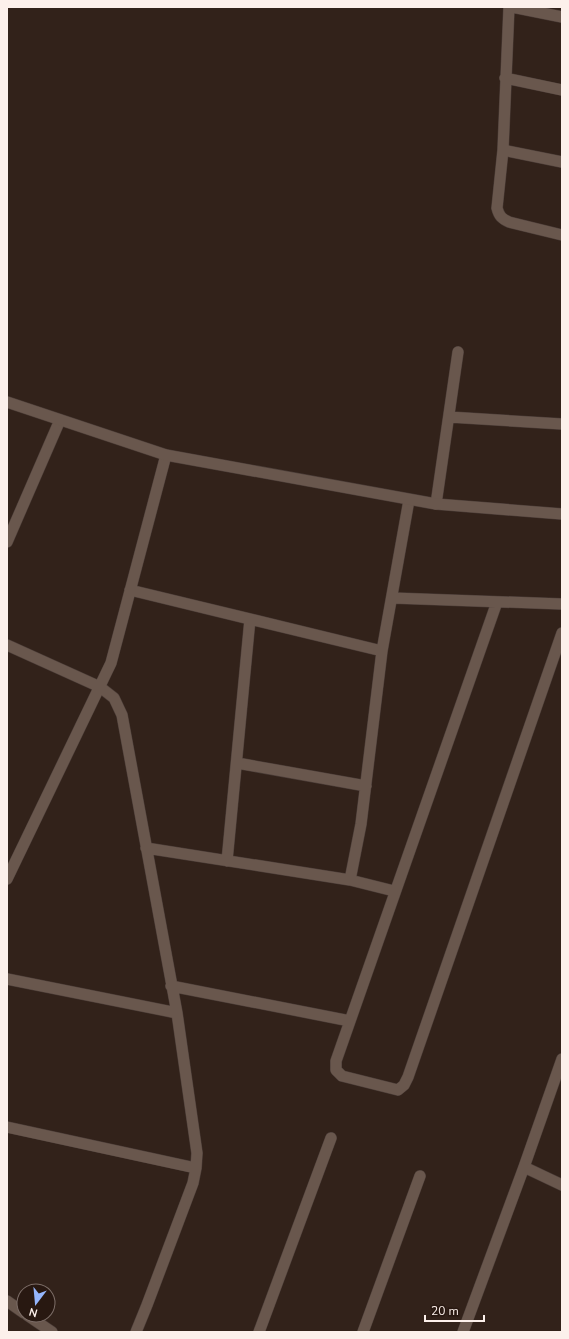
<svg xmlns="http://www.w3.org/2000/svg" width="569" height="1339" viewBox="0 0 569 1339" font-family="'Nunito Sans',sans-serif">
<rect width="100%" height="100%" fill="#32221a"/>
<g fill="none" stroke-linecap="round" stroke-linejoin="round">
<g stroke="#4b3d38" stroke-width="12">
<path id="minor" d="M509,7L503,150L497,208C499,216 502,219 509,222L562,235
M512,7L562,17
M505,78L562,90
M503,150L562,162
M449,417L562,424
M436,504L458,352
M7,542L60,420
M130,590L382,651
M393,598L562,604
M497,602L336,1061V1070L342,1076L398,1090L404,1085L408,1077L562,633
M7,645L100,687L114,698L122,715L177,1013L197,1153L196,1168L193,1183L147,1305L136,1332
M237,763L366,786
M146,848L350,880L394,891
M227,861L250,619
M7,879L111,663L166,455
M350,880L361,824L382,651L409,500
M7,979L177,1013
M171,986L350,1021
M7,1127L196,1168
M524,1167L562,1185
M7,1301L24,1313
M27,1315L52,1332
M259,1332L331,1138
M363,1332L420,1176
M463,1332L524,1167L562,1059"/>
</g>
<g stroke="#4b3d38" stroke-width="12">
<path id="tertiary" d="M7,402L166,455L436,504L562,514"/>
</g>
<use href="#minor" stroke="#69574d" stroke-width="11"/>
<use href="#tertiary" stroke="#69574d" stroke-width="11"/>
</g>
<rect width="569" height="1339" fill="none" stroke="#fcf0eb" stroke-width="16"/>
<g transform="translate(36 1303) rotate(196)"><circle r="19" fill="#281811" stroke="#7d6e68"/>
<path d="M0-3L7 15L0 10L-7 15Z" fill="#95b6fd"/>
<text y="-6" font-size="11" font-weight="bold" text-anchor="middle" fill="#fcf0eb">N</text>
</g>
<path d="M425 1315v6h59v-6" fill="none" stroke="#fcf0eb" stroke-width="2"/>
<text x="431" y="1315" font-size="12" fill="#fcf0eb" stroke="#281811" stroke-width="3" paint-order="stroke">20 m</text>
</svg>
